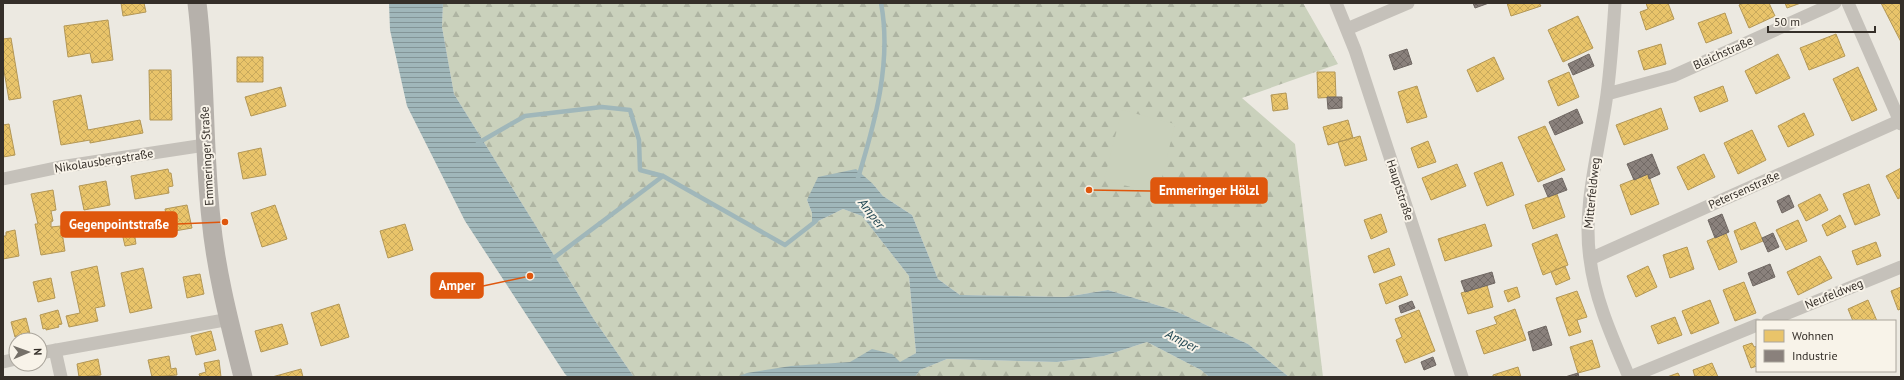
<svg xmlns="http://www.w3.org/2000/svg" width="1904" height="380" viewBox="0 0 1904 380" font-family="'PT Sans',sans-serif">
<defs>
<pattern id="forest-firs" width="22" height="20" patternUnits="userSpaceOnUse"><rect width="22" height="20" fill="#cad1bc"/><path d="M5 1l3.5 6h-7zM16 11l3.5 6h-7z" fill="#aeb4a2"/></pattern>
<pattern id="water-rules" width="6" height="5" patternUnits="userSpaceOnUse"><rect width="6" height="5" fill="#a0b7ba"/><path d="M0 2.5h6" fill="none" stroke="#839597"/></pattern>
<pattern id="homes-cross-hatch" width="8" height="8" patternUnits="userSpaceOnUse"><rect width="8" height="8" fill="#e9c46a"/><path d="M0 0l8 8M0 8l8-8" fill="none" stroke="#c8a95c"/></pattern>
<pattern id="industry-cross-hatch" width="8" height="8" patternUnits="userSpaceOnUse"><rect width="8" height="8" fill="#8a817c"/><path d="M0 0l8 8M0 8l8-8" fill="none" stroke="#726a66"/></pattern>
</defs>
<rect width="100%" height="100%" fill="#ece9e1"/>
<path fill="url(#forest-firs)" d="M443,3H1303L1338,64L1242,98L1295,144L1323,377H1289L1248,344L1173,310L1108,290L1065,297L960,295L938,279L912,215L883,196L873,184L807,200L812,213V224L843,209L862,216L909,276L916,353L877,377H634L593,318L454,94L442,27Z
M1147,342L1201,370L1209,377H915L920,370L947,359L1057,362L1104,356Z"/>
<path fill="#cad1bc" d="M1122,110L1175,124L1158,194L1104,180Z"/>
<path fill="url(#water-rules)" d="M389,3H443L442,27L454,94L593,318L634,377H568L565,374L465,221L407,106L390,30Z
M856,169L873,184L883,196L912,215L938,279L960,295L1065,297L1108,290L1173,310L1248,344L1289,377H1209L1201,370L1147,342L1104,356L1057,362L947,359L920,370L915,377H737L747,373L791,366L850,362L872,349L892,354L900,362L916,353L909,276L862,216L843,209L812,224V213L807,200L818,177Z"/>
<path fill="url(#homes-cross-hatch)" stroke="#b39756" d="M121,3H144L146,12L123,16Z
M1507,3H1539L1541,6L1511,16Z
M1646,3H1668L1674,19L1646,30L1640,12L1648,9Z
M1744,3H1769L1775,16L1749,28L1739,5Z
M1785,3H1801L1787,8Z
M1881,3H1901V42Z
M1725,13L1732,33L1706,43L1698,23Z
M1578,16L1593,48L1563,62L1548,30Z
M108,20L113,60L92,63L90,53L68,57L64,26Z
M1836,34L1845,56L1809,70L1800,48Z
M11,38L21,98L9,100L3,65V39Z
M1661,44L1666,64L1644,70L1638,51Z
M1778,54L1790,78L1756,94L1745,71Z
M237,57H263V82H237Z
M1494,57L1504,79L1477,92L1467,70Z
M1858,67L1877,110L1852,121L1833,79Z
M149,70H171L172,120H150Z
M1317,72H1335L1336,97L1318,98Z
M1569,72L1579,97L1558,106L1548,81Z
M1417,86L1427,117L1407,123L1398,92Z
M1723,86L1728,101L1700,112L1694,97Z
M281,87L286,106L251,116L245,97Z
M1286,93L1288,109L1273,111L1271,95Z
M81,95L88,130L140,120L143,133L90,143V140L61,145L53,101Z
M1661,108L1668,129L1624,145L1616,125Z
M1804,113L1814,135L1788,147L1778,126Z
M1348,120L1353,138L1328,145L1323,127Z
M9,124L15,155L3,157V125Z
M1545,126L1565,170L1538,182L1518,137Z
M1752,130L1766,160L1738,174L1724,143Z
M1360,136L1367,160L1345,166L1338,142Z
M1428,141L1436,162L1418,168L1411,148Z
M261,148L266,175L243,179L238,153Z
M1704,154L1715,177L1688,190L1677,167Z
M1502,162L1514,195L1487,206L1474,173Z
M1457,164L1466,186L1431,200L1422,178Z
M1901,168V197L1898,199L1886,176Z
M168,169L169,173H171L173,186L168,187L169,193L135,199L131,176Z
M1648,174L1659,204L1631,215L1620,185Z
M106,181L110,205L84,210L79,186Z
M1869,184L1880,215L1855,225L1843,194Z
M53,190L56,210L51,211L53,221L51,222V227L61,226L65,251L41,255L35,224H38L31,194Z
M1557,194L1565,217L1533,229L1525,205Z
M1820,194L1828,210L1806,221L1798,205Z
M187,205L192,228L169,232L165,209Z
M275,205L287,239L262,247L251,213Z
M1381,214L1387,232L1371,239L1364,220Z
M1840,215L1846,227L1827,236L1822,225Z
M1798,220L1807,241L1786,250L1776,230Z
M1755,222L1763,241L1741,250L1734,231Z
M405,224L413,250L388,258L380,231Z
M1485,224L1492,246L1445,261L1438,239Z
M15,230L19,256L3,259V236H6V232Z
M134,231L136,244L125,246L122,233Z
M1726,233L1737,262L1719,270L1707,241Z
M1557,234L1568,265L1543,275L1532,244Z
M1876,242L1881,256L1857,265L1852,251Z
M1687,247L1694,269L1670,278L1663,255Z
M1389,248L1395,265L1374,273L1368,256Z
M1820,256L1832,278L1798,295L1787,272Z
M97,266L105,306L95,308L98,321L69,327L66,316L80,313L71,272Z
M1565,266L1570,279L1556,285L1551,272Z
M1648,266L1657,287L1636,297L1627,276Z
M143,268L152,308L130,313L121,273Z
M200,274L204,294L187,298L183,277Z
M1401,276L1408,295L1386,304L1379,284Z
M51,278L55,298L38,302L33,282Z
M1744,282L1756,313L1735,321L1723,290Z
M1487,285L1493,307L1468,314L1461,293Z
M1517,287L1520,297L1508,302L1504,291Z
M1901,287V309L1898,310L1891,291Z
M1577,291L1587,317L1577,320L1581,332L1569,336L1556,298Z
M1710,300L1719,323L1691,334L1682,311Z
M1868,300L1877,321H1853L1848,309Z
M339,304L349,337L321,346L311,313Z
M1515,309L1526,340L1484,354L1476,331L1497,324L1494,317Z
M58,310L62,324L58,325L59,327L46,330V328L43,329L40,315Z
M1419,310L1435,351L1405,363L1396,340L1402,337L1395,319Z
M1675,317L1682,335L1658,344L1651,326Z
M26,318L30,334H27L28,337L24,338L23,336L15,337L11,322Z
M282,324L288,344L261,352L255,331Z
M211,331L216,350L196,355L191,336Z
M1592,340L1600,367L1578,373L1570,347Z
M1752,343L1754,347L1757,346V366L1751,368L1743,346Z
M169,356L171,369L176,368L177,375L152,377L148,360Z
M98,359L101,375L79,377L77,364Z
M219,360L221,377H200L199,374L206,372L204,363Z
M1712,363L1718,377H1695L1693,370Z
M1518,367L1521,377H1493V375Z
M301,369L303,377H272Z
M1678,373L1680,377H1667Z"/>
<path fill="url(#industry-cross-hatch)" stroke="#706863" d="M1473,3H1489L1475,8Z
M1407,49L1412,64L1394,70L1389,55Z
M1589,54L1594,66L1573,75L1568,64Z
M1327,97H1342V108L1328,109Z
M1577,109L1583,123L1555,135L1549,122Z
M1652,154L1660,174L1649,179L1648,174L1634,180L1627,164Z
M1562,178L1567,190L1548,197L1543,185Z
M1789,195L1794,207L1782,213L1777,201Z
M1722,214L1729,232L1715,238L1708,220Z
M1773,233L1779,247L1768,252L1762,238Z
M1770,264L1775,277L1753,286L1748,273Z
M1492,272L1495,283L1465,292L1461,281Z
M1412,301L1415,308L1401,313L1399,306Z
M1546,326L1552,345L1533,351L1528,332Z
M1433,357L1436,365L1424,370L1421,362Z
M1578,373L1579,377H1565Z"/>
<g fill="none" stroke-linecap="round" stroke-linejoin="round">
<path stroke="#a0b7ba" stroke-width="4.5" d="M478,143L525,116L602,107L630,110L639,140L640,170L663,176L785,245L816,221
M858,178C875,123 892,61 881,3
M551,260L663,176"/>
<path stroke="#c5c1ba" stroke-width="13" d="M1336,3L1355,50L1462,377
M1615,3C1613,33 1611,64 1607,94C1600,147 1582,205 1590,259C1595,300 1613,339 1629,377
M1848,3L1901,124
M1347,29L1408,3
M1607,94L1673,76L1835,3
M3,179L60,167L205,145
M1590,259L1899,121
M1768,321L1901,267
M55,350L61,377
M40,353L230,319
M3,362L16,359
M1630,377L1757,325"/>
<path stroke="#b6b1ab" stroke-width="19" d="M197,3C206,75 203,147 211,219C216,272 230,325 243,377"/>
</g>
<g text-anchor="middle" stroke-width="4" stroke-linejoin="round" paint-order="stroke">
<g font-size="12" fill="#352f29" stroke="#f8f3e9">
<text transform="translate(1723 53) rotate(-24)" y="4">Blaichstraße</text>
<text transform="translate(207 156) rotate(-93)" y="4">Emmeringer Straße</text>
<text transform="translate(104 161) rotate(-9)" y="4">Nikolausbergstraße</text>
<text transform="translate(1400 190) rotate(72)" y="4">Hauptstraße</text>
<text transform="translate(1744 190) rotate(-24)" y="4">Petersenstraße</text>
<text transform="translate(1592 193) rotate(-84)" y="4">Mitterfeldweg</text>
<text transform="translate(1834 294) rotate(-22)" y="4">Neufeldweg</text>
</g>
<g font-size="13" font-style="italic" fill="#224752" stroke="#f8f3e9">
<text transform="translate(872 213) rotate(52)" y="5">Amper</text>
<text transform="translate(1182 340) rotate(27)" y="5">Amper</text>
</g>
</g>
<path fill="none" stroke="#df570d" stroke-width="1.5" d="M1089 190L1151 191M225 222L177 224M530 276L483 286"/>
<g fill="#df570d" stroke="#f8f3e9" stroke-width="1.5">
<circle cx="1089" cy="190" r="4"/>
<circle cx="225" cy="222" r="4"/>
<circle cx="530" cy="276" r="4"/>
</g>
<g fill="#df570d" stroke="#df570d" stroke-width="1.5">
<rect x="1151" y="178" width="116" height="25" rx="4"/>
<rect x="61" y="212" width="116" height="25" rx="4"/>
<rect x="431" y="273" width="52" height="25" rx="4"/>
</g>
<g font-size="13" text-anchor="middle" font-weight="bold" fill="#fff">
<text x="1209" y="195">Emmeringer Hölzl</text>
<text x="119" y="229">Gegenpointstraße</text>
<text x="457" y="290">Amper</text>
</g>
<rect width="1904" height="380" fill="none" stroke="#352f29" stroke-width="8"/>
<rect x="1756" y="320" width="140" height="52" fill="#f8f3e9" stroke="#aaa59c"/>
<rect x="1764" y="330" width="20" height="12" fill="#e9c46a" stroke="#aaa59c"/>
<text x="1792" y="340" font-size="12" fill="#352f29">Wohnen</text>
<rect x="1764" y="350" width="20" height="12" fill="#8a817c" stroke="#aaa59c"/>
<text x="1792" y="360" font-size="12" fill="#352f29">Industrie</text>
<g transform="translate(28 352) rotate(88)"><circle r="19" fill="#f8f3e9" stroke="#aaa59c"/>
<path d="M0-3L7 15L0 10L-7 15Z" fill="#757069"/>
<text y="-6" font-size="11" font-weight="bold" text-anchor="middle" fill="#352f29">N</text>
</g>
<path d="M1768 26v6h107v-6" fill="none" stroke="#352f29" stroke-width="2"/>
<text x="1774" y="26" font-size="12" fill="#352f29" stroke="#f8f3e9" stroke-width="3" paint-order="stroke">50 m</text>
</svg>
